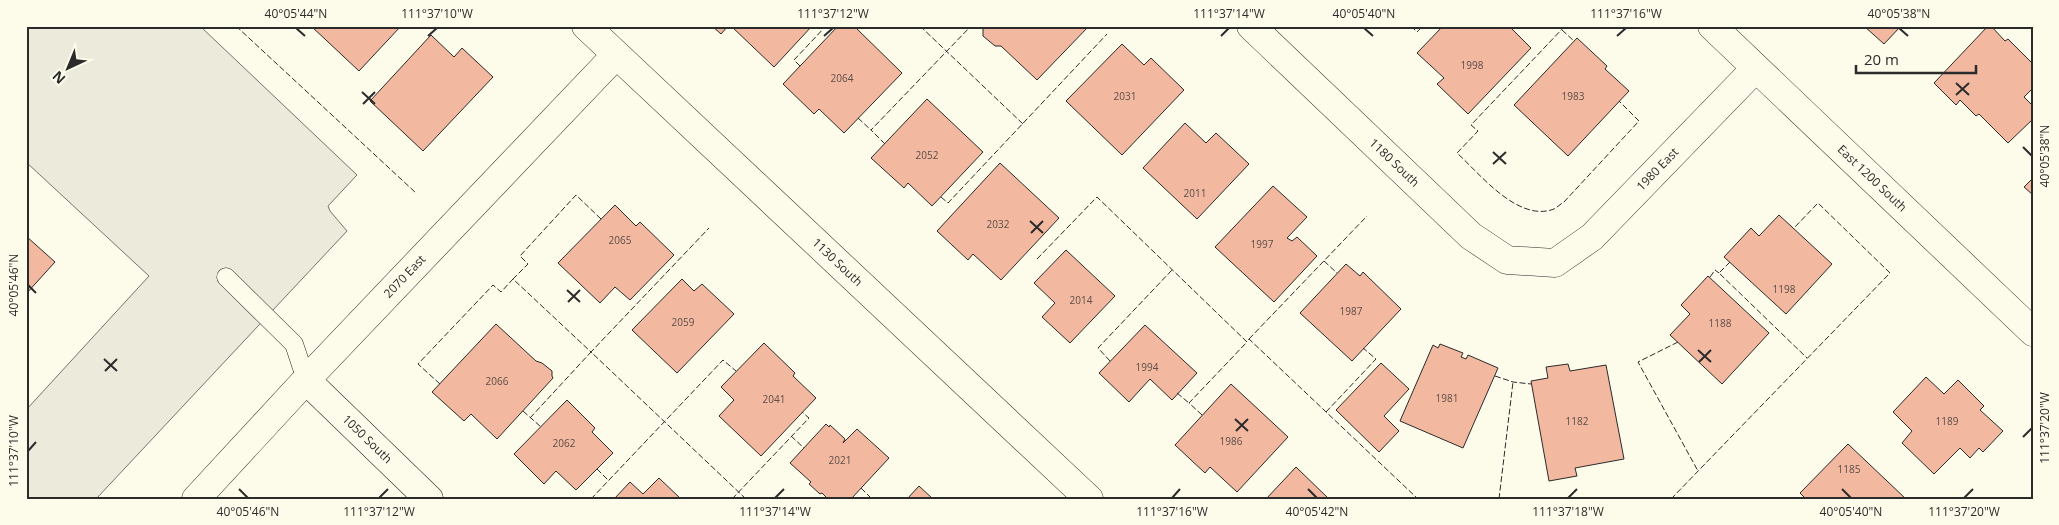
<svg xmlns="http://www.w3.org/2000/svg" width="2059" height="525" viewBox="0 0 2059 525" font-family="'Open Sans',sans-serif">
<rect width="100%" height="100%" fill="#fdfbea"/>
<path fill="#eceadb" stroke="#74746e" d="M26,26H200L357,175L328,206L330,211L347,231L96,499H26V410L149,276L26,162Z"/>
<path fill="#f2b8a0" stroke="#2b2b2b" d="M311,26H401L359,71Z
M712,26H728L721,34Z
M731,26H812L774,67Z
M838,26H854L902,73L844,133L819,109L814,114L783,84Z
M1089,26L1037,80L1001,46H995L983,36V27Z
M1443,26H1509L1531,48L1468,114L1437,84L1444,78L1417,53Z
M1864,26H1901L1884,44Z
M1988,26H1991L2005,41L2008,39L2033,64V88L2024,97L2033,106V119L2008,143L1979,114L1976,116L1960,100L1956,105L1934,83Z
M431,35L454,57L462,48L493,77L423,151L370,101Z
M1577,38L1607,66L1605,69L1629,91L1568,156L1514,105Z
M1122,44L1144,65L1151,58L1184,90L1122,155L1066,101Z
M927,99L983,152L932,206L908,183L904,188L871,158Z
M1185,123L1206,143L1216,133L1249,164L1197,219L1143,168Z
M1000,163L1059,218L1001,280L973,254L968,260L937,231Z
M2033,178V195L2024,187Z
M1273,186L1307,217L1287,238L1292,241L1297,237L1317,256L1274,302L1215,247Z
M615,205L636,226L640,222L674,255L630,300L615,287L600,303L558,263Z
M1779,215L1832,264L1786,314L1724,257L1751,228L1759,236Z
M26,236L55,262L26,294Z
M1066,250L1115,296L1070,343L1042,317L1055,303L1034,283Z
M1346,264L1360,276L1363,272L1401,309L1352,361L1300,313Z
M1708,276L1769,333L1722,384L1670,335L1690,314L1681,305Z
M682,279L694,291L702,284L734,314L677,373L632,330Z
M496,324L536,361L542,363L552,371V376L553,378L497,439L471,414L464,421L432,392Z
M1145,325L1197,373L1172,400L1150,379L1129,402L1099,373Z
M764,343L795,373L793,376L816,398L761,456L719,416L734,400L721,387Z
M1440,344L1463,353L1461,357L1466,359L1468,355L1498,368L1463,448L1400,421L1433,345L1438,348Z
M1381,363L1409,389L1384,416L1399,431L1379,452L1336,410Z
M1568,364L1570,371L1606,365L1624,459L1575,468L1577,476L1549,481L1531,381L1548,378L1546,367Z
M1926,377L1944,394L1958,380L1984,406L1980,410L2003,431L1983,452L1979,448L1970,458L1960,448L1934,474L1902,443L1912,431L1893,412Z
M1231,384L1288,437L1237,492L1210,467L1205,473L1175,445Z
M567,400L595,428L592,432L613,453L576,490L556,471L544,484L514,454Z
M826,424L829,427L830,425L845,439L843,443L857,429L889,458L851,499H828L822,493L820,494L809,484L811,482L790,463Z
M1848,444L1906,499H1806L1800,493Z
M1296,467L1329,499H1266Z
M659,478L681,499H614L630,482L643,494Z
M919,486L933,499H907Z"/>
<g fill="none" stroke-linecap="round" stroke-linejoin="round">
<g stroke="#2b2b2b" stroke-width="19">
<path id="service" d="M226,277L294,344L306,380"/>
</g>
<g stroke="#2b2b2b" stroke-width="29">
<g id="minor">
<path id="s1" d="M586,26L1089,499"/>
<path id="s2" d="M1251,26L1471,236L1507,260L1555,263L1592,237L1755,69"/>
<path id="s3" d="M1712,26L2033,332"/>
<path id="s4" d="M306,380L429,499"/>
<path id="s5" d="M196,499L306,380L616,55"/>
</g>
</g>
<use href="#service" stroke="#fdfbea" stroke-width="18"/>
<use href="#minor" stroke="#fdfbea" stroke-width="28"/>
<path stroke="#2b2b2b" stroke-width="1" stroke-dasharray="6 2.5" stroke-linecap="butt" d="M236,26L416,193
M920,26L1023,124
M1411,26L1417,32L1423,26
M1565,26L1471,125L1478,131L1457,153C1480,174 1516,220 1551,210C1556,209 1560,204 1564,202L1639,121L1619,101
M1562,30L1574,41
M800,66L794,60L826,26
M858,118L871,130
M885,144L871,130L971,26
M941,197L948,203L1107,34
M601,219L576,195L520,256L528,264L513,279L591,352L709,228
M1037,259L1097,197L1247,342L1249,339L1418,499
M1324,261L1337,273
M1730,262L1719,273L1807,358
M1710,277L1715,270L1719,273
M1249,339L1367,216
M1678,342L1638,362L1698,471
M1110,361L1098,348L1172,270
M1495,376L1513,382L1531,384
M440,384L418,364L493,285L501,292L513,279
M1177,393L1189,403
M523,411L541,427
M1326,412L1376,359L1363,348
M1202,415L1189,403L1247,342
M530,418L591,352L746,499
M791,436L804,448
M597,469L608,480
M861,488L872,499
M591,499L723,360L736,371
M732,499L809,418L802,412
M1499,499L1513,382
M1671,499L1890,273L1818,203L1793,229"/>
</g>
<path fill="none" stroke="#2b2b2b" stroke-width="2" d="M296,28L305,36M1364,28L1373,36M1899,28L1908,36M428,36L437,28M824,36L833,28M1221,36L1229,28M1617,36L1626,28M1956,83L1969,95M362,92L375,104M1956,95L1969,83M363,104L375,92M2023,147L2032,156M1493,152L1506,164M1493,164L1506,152M1030,221L1043,233M1031,233L1043,221M28,285L36,293M567,290L580,302M568,302L580,290M1698,350L1711,362M104,359L117,371M1699,362L1711,350M105,371L117,359M1235,419L1248,431M1236,431L1248,419M2023,437L2032,428M28,451L36,442M239,489L248,498M1308,489L1317,498M1842,489L1851,498M379,498L388,489M775,498L784,489M1172,498L1180,489M1568,498L1577,489M1964,498L1973,489"/>
<g text-anchor="middle" stroke-width="4" stroke-linejoin="round" paint-order="stroke">
<g font-size="10" fill="#5d4e48">
<text x="1472" y="69">1998</text>
<text x="842" y="82">2064</text>
<text x="1125" y="100">2031</text>
<text x="1573" y="100">1983</text>
<text x="927" y="159">2052</text>
<text x="1195" y="197">2011</text>
<text x="998" y="228">2032</text>
<text x="620" y="244">2065</text>
<text x="1262" y="248">1997</text>
<text x="1784" y="293">1198</text>
<text x="1081" y="304">2014</text>
<text x="1351" y="315">1987</text>
<text x="683" y="326">2059</text>
<text x="1720" y="327">1188</text>
<text x="1147" y="371">1994</text>
<text x="497" y="385">2066</text>
<text x="1447" y="402">1981</text>
<text x="774" y="403">2041</text>
<text x="1577" y="425">1182</text>
<text x="1947" y="425">1189</text>
<text x="1231" y="445">1986</text>
<text x="564" y="447">2062</text>
<text x="840" y="464">2021</text>
<text x="1849" y="473">1185</text>
</g>
<g font-size="12" fill="#2b2b2b" stroke="#fdfbea">
<text dy="4" stroke="none"><textPath href="#s2" startOffset="198">1180 South</textPath></text>
<text dy="4" stroke="none"><textPath href="#s2" startOffset="535">1980 East</textPath></text>
<text dy="4" stroke="none"><textPath href="#s3" startOffset="221">East 1200 South</textPath></text>
<text dy="4" stroke="none"><textPath href="#s1" startOffset="345">1130 South</textPath></text>
<text dy="4" stroke="none"><textPath href="#s5" startOffset="305">2070 East</textPath></text>
<text dy="4" stroke="none"><textPath href="#s4" startOffset="85">1050 South</textPath></text>
</g>
</g>
<rect width="2059" height="525" fill="none" stroke="#fdfbea" stroke-width="55"/>
<g transform="translate(68 68) rotate(224)" stroke="#fdfbea" stroke-width="4" paint-order="stroke">
<path d="M0-4L9 19L0 12L-9 19Z" fill="#2b2b2b"/>
<text y="-8" font-size="14" font-weight="bold" text-anchor="middle" fill="#2b2b2b">N</text>
</g>
<path d="M1856 65v8h120v-8" fill="none" stroke="#2b2b2b" stroke-width="2.5"/>
<text x="1864" y="65" font-size="15" fill="#2b2b2b" stroke="#fdfbea" stroke-width="4" paint-order="stroke">20 m</text>
<rect x="28" y="28" width="2004" height="470" fill="none" stroke="#2b2b2b" stroke-width="2"/>
<g font-size="12" text-anchor="middle" fill="#2b2b2b">
<text x="296" y="18">40°05'44"N</text>
<text x="437" y="18">111°37'10"W</text>
<text x="833" y="18">111°37'12"W</text>
<text x="1229" y="18">111°37'14"W</text>
<text x="1364" y="18">40°05'40"N</text>
<text x="1626" y="18">111°37'16"W</text>
<text x="1899" y="18">40°05'38"N</text>
<text transform="translate(2045 156) rotate(-90)" y="4">40°05'38"N</text>
<text transform="translate(14 285) rotate(-90)" y="4">40°05'46"N</text>
<text transform="translate(2045 428) rotate(-90)" y="4">111°37'20"W</text>
<text transform="translate(14 451) rotate(-90)" y="4">111°37'10"W</text>
<text x="248" y="516">40°05'46"N</text>
<text x="379" y="516">111°37'12"W</text>
<text x="775" y="516">111°37'14"W</text>
<text x="1172" y="516">111°37'16"W</text>
<text x="1317" y="516">40°05'42"N</text>
<text x="1568" y="516">111°37'18"W</text>
<text x="1851" y="516">40°05'40"N</text>
<text x="1964" y="516">111°37'20"W</text>
</g>
</svg>
